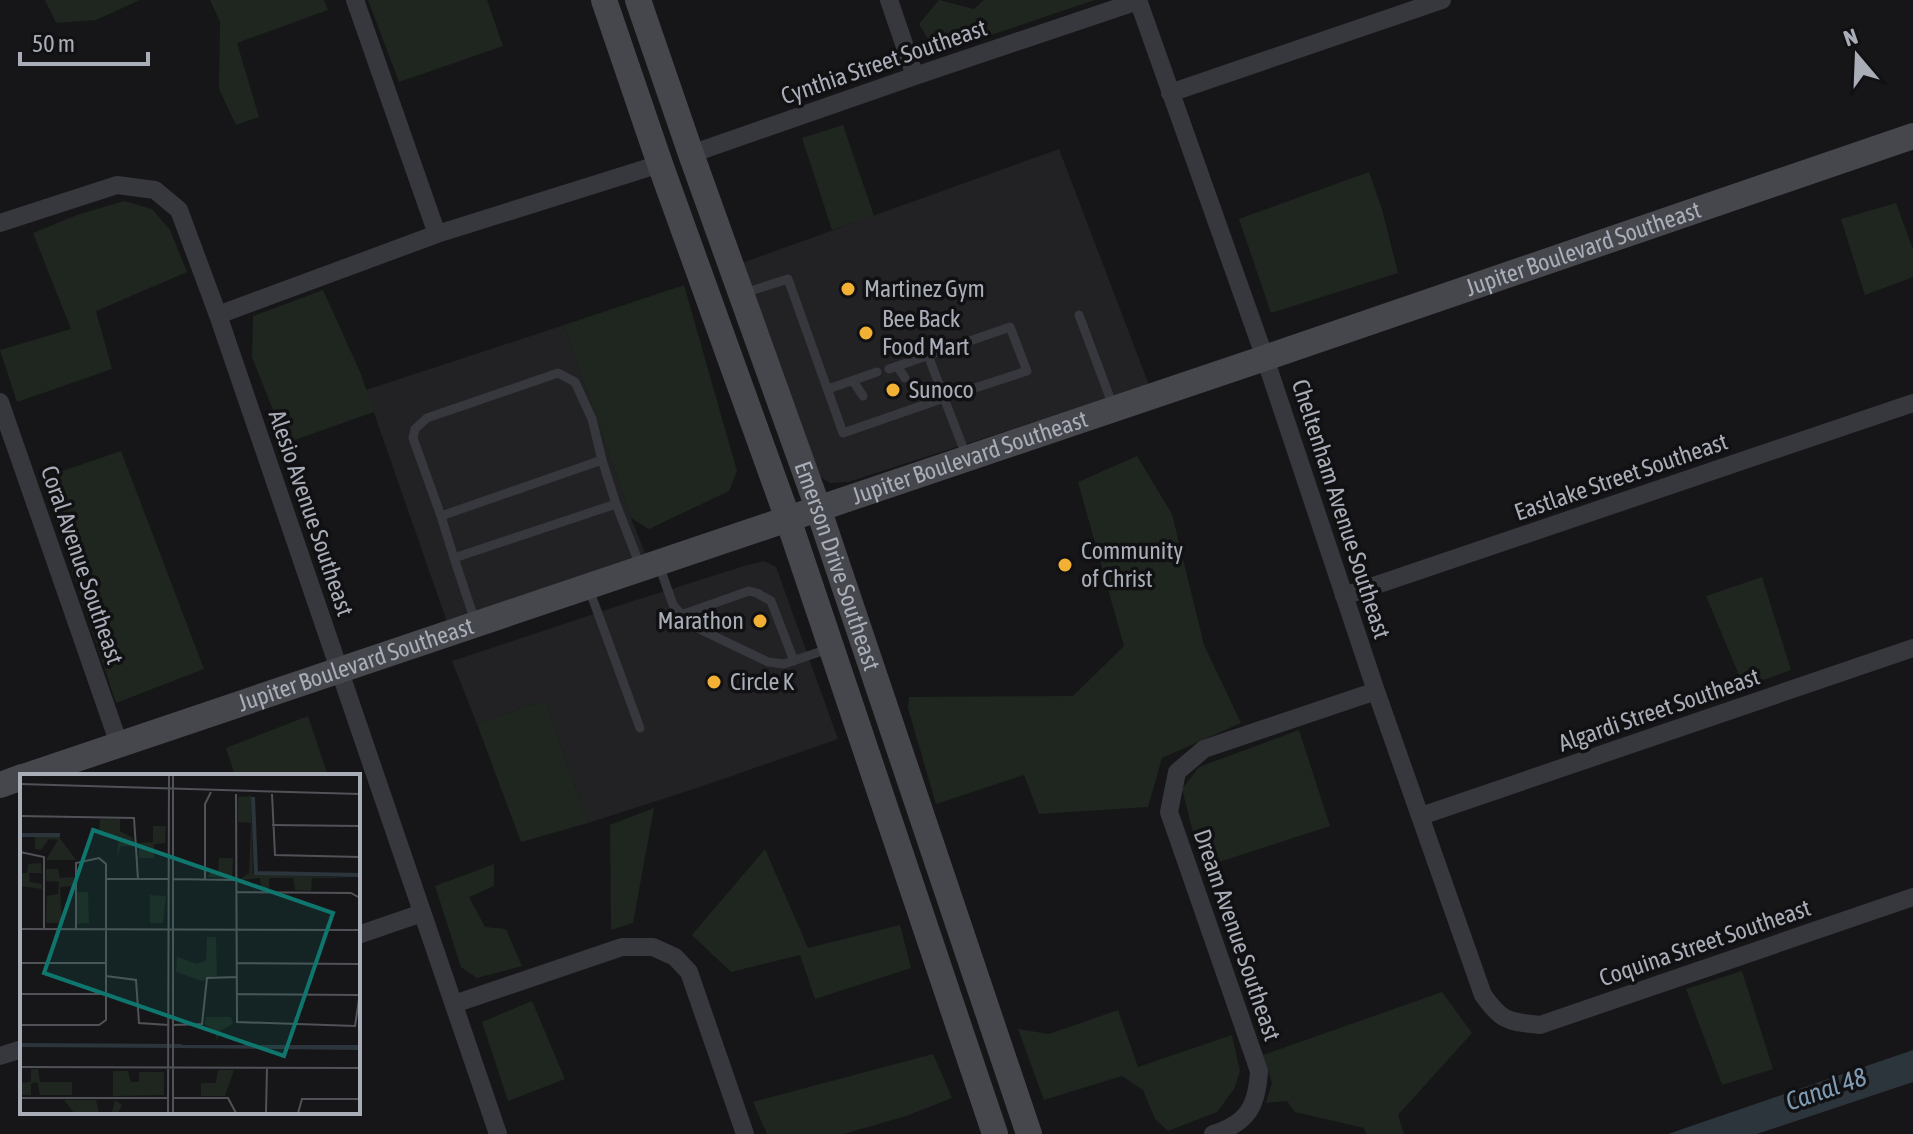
<svg xmlns="http://www.w3.org/2000/svg" width="1913" height="1134" viewBox="0 0 1913 1134" font-family="'Asap Condensed',sans-serif">
<rect width="100%" height="100%" fill="#161618"/>
<path fill="#222225" d="M1059,149L1149,385L848,482L830,483L816,474L742,263Z
M564,325L631,518L645,553L447,622L366,390Z
M764,561L776,567L838,739L697,788L588,823L545,700L477,724L452,661L630,602L744,566Z"/>
<path fill="#1e261f" d="M45,0H140L96,20L56,23Z
M210,0H324L328,10L237,43L259,117L236,125L219,89L220,22Z
M368,0H487L503,46L399,82Z
M939,0L974,9L984,0H1095L976,40L935,51L919,24Z
M843,125L874,216L832,230L802,138Z
M1369,172L1382,209L1398,273L1271,313L1239,219Z
M124,201L152,209L170,230L187,272L96,311L112,369L17,402L0,350L71,329L33,233L77,215Z
M1896,203L1913,249V277L1865,295L1841,219Z
M684,285L737,471L729,491L649,529L631,518L564,325Z
M323,290L361,374L374,412L286,443L252,357L253,316Z
M121,451L204,669L116,703L42,478Z
M1137,456L1172,514L1204,645L1241,723L1162,758L1148,807L1039,814L1024,775L936,804L908,708L909,697L1073,696L1124,646L1078,482Z
M1762,577L1791,670L1744,687L1706,596Z
M545,700L588,823L521,842L477,724Z
M308,716L328,776H235L226,748Z
M1299,730L1330,826L1207,866L1203,864L1200,860L1182,789L1199,767Z
M654,808L633,923L611,930L610,825Z
M765,849L808,948L900,925L911,968L815,999L800,955L731,972L692,935Z
M494,864V886L469,897L485,927L506,929L522,966L477,978L461,967L435,886Z
M1742,971L1773,1069L1722,1085L1686,989Z
M1442,992L1472,1033L1398,1115L1404,1134H1366L1364,1128L1295,1112L1287,1101L1266,1103L1272,1083L1263,1055Z
M532,1001L565,1079L508,1101L482,1022Z
M1118,1010L1138,1067L1232,1035L1240,1071L1234,1089L1217,1112L1168,1131L1155,1119L1143,1090L1122,1076L1044,1100L1018,1029L1049,1034Z
M933,1054L952,1098L906,1116L844,1134H767L753,1102Z"/>
<path fill="#2c353c" d="M1913,1050V1082L1757,1134H1668Z"/>
<g fill="none" stroke-linecap="round" stroke-linejoin="round">
<path stroke="#37383d" stroke-width="9" d="M744,293L788,279L843,433L944,398L966,455
M1079,315L1113,406
M897,366L905,378
M889,369L1010,327L1027,371L944,398L928,355
M853,381L863,396
M828,389L877,372
M441,516L413,438L415,429L427,418L558,373L575,382L592,419L602,460
M454,558L441,516L602,460L616,504
M659,565L673,605L691,625L768,662L784,664L828,649
M589,589L640,728
M681,615L749,591L757,593L771,601L794,661
M475,621L454,558L616,504L641,568"/>
<path stroke="#37383d" stroke-width="18" d="M355,0L437,234
M889,0L915,76
M1138,0L1265,358L1376,691L1483,995C1503,1023 1508,1021 1540,1025L1913,897
M1170,93L1442,0
M691,154L915,76L1138,1
M0,223L117,185L155,190L179,210L218,315L498,1134
M218,315L437,234L660,164
M0,402L119,744
M1344,596L1913,403
M1421,816L1913,648
M358,935L422,913
M454,1004L622,947H653L675,957L689,972L745,1134
M0,1056L22,1049
M1213,1134C1248,1123 1257,1106 1259,1071L1169,812L1177,772L1204,749L1376,691"/>
<g stroke="#45474d" stroke-width="26">
<path d="M604,0L660,164L788,519L995,1134"/>
<path id="s1" d="M638,0L691,154L818,508L1029,1134"/>
<path id="s2" d="M26,776L1265,358L1913,136"/>
<path d="M0,785L22,777"/>
</g>
</g>
<g fill="#f2b134" stroke="#111113" stroke-width="3">
<circle cx="848" cy="289" r="8"/>
<circle cx="866" cy="333" r="8"/>
<circle cx="893" cy="390" r="8"/>
<circle cx="1065" cy="565" r="8"/>
<circle cx="760" cy="621" r="8"/>
<circle cx="714" cy="682" r="8"/>
</g>
<g text-anchor="middle" stroke-width="7" stroke-linejoin="round" paint-order="stroke">
<g font-size="24" fill="#a8adb8" stroke="#111113">
<text transform="translate(884 62) rotate(-19)" y="8">Cynthia Street Southeast</text>
<text dy="8" stroke="none"><textPath href="#s2" startOffset="1644">Jupiter Boulevard Southeast</textPath></text>
<text dy="8" stroke="none"><textPath href="#s2" startOffset="996">Jupiter Boulevard Southeast</textPath></text>
<text transform="translate(1621 477) rotate(-19)" y="8">Eastlake Street Southeast</text>
<text transform="translate(1341 509) rotate(72)" y="8">Cheltenham Avenue Southeast</text>
<text transform="translate(311 513) rotate(71)" y="8">Alesio Avenue Southeast</text>
<text transform="translate(82 565) rotate(71)" y="8">Coral Avenue Southeast</text>
<text dy="8" stroke="none"><textPath href="#s1" startOffset="600">Emerson Drive Southeast</textPath></text>
<text dy="8" stroke="none"><textPath href="#s2" startOffset="348">Jupiter Boulevard Southeast</textPath></text>
<text transform="translate(1659 710) rotate(-19)" y="8">Algardi Street Southeast</text>
<text transform="translate(1237 935) rotate(71)" y="8">Dream Avenue Southeast</text>
<text transform="translate(1705 943) rotate(-19)" y="8">Coquina Street Southeast</text>
</g>
<g font-size="24" fill="#a8adb8" stroke="#111113" text-anchor="start">
<text x="864" y="297">Martinez Gym</text>
<text x="882" y="327">Bee Back<tspan x="882" dy="28">Food Mart</tspan></text>
<text x="909" y="398">Sunoco</text>
<text x="1081" y="559">Community<tspan x="1081" dy="28">of Christ</tspan></text>
<text x="744" y="629" text-anchor="end">Marathon</text>
<text x="730" y="690">Circle K</text>
</g>
<g font-size="26" font-style="italic" fill="#7f9bb3" stroke="#111113">
<text transform="translate(1826 1089) rotate(-19)" y="9">Canal 48</text>
</g>
</g>
<g transform="translate(20 774)">
<rect width="340" height="340" fill="#161618"/>
<path d="M231,22L233,100L335,104H292L291,117L275,116L273,104H249V117H241L240,104L219,106L229,99L231,49L218,48V23ZM80,45H100V57L113,64L114,72H101L97,82L99,65L79,61ZM133,52H146L145,69L134,70V84H119V69L133,68ZM15,63H39L56,86H26L38,66L29,65L21,76L15,75ZM199,84H213L212,104L188,103L191,97L198,98ZM21,89L22,99H9L10,108L22,110V115L0,112V99H7L8,90ZM26,95H38L40,104L53,103V112L40,113L42,149H26L27,122L38,120L39,108L26,107ZM57,118H68L69,149L57,150ZM130,121L146,122L143,149H130ZM187,163H196L197,201L182,207L156,198L157,183L177,190L186,186ZM186,243H211L213,250L200,257L197,267L195,257L184,250ZM11,295H18L20,308H52V321H20L17,308L11,310V321H0V309L11,308ZM198,296H214L205,322H181V309H196ZM93,297H108L111,308H119V298H144V321L93,322ZM44,326H76L79,339L92,338L95,326L102,331L98,339H54Z" fill="#1e261f"/>
<path d="M156,271H340V276L156,274Z" fill="#2c353c"/>
<path fill="none" stroke="#2c353c" stroke-width="4" d="M233,23L236,99L340,101M0,61H40M0,271L162,272"/>
<path fill="none" stroke="#505258" stroke-width="2" d="M0,10L340,20M216,20L217,248L335,252L340,219M252,20L255,81L340,83M0,42L114,44L118,105M252,51L340,52M0,78L24,83V155M86,105H149M153,105L216,106M185,105V30L191,18M216,118L331,119L340,124M0,155L340,156M0,189H86M216,189L340,190M86,202L116,206L119,249L149,251M0,220H86M216,220L340,221M0,251H79L86,246V90L79,84L56,89V155M153,251L182,250L187,204L216,203M0,293L340,294M0,324H148M153,324H208L216,339M148,339L149,1M153,339V1M246,339L247,293M278,339L282,325H340M340,339V301"/>
<path fill="#0f766e" fill-opacity="0.15" stroke="#0f766e" stroke-width="4" d="M73,56L313,139L264,282L24,199Z"/>
<rect width="340" height="340" fill="none" stroke="#a8adb8" stroke-width="4"/>
</g>
<g transform="translate(1857 56) rotate(341)" stroke="#111113" stroke-width="6" paint-order="stroke">
<path d="M0-6L14 30L0 20L-14 30Z" fill="#a8adb8"/>
<text y="-12" font-size="22" font-weight="bold" text-anchor="middle" fill="#a8adb8">N</text>
</g>
<path d="M20 52v12h128v-12" fill="none" stroke="#a8adb8" stroke-width="4"/>
<text x="32" y="52" font-size="24" fill="#a8adb8" stroke="#111113" stroke-width="6" paint-order="stroke">50 m</text>
</svg>
